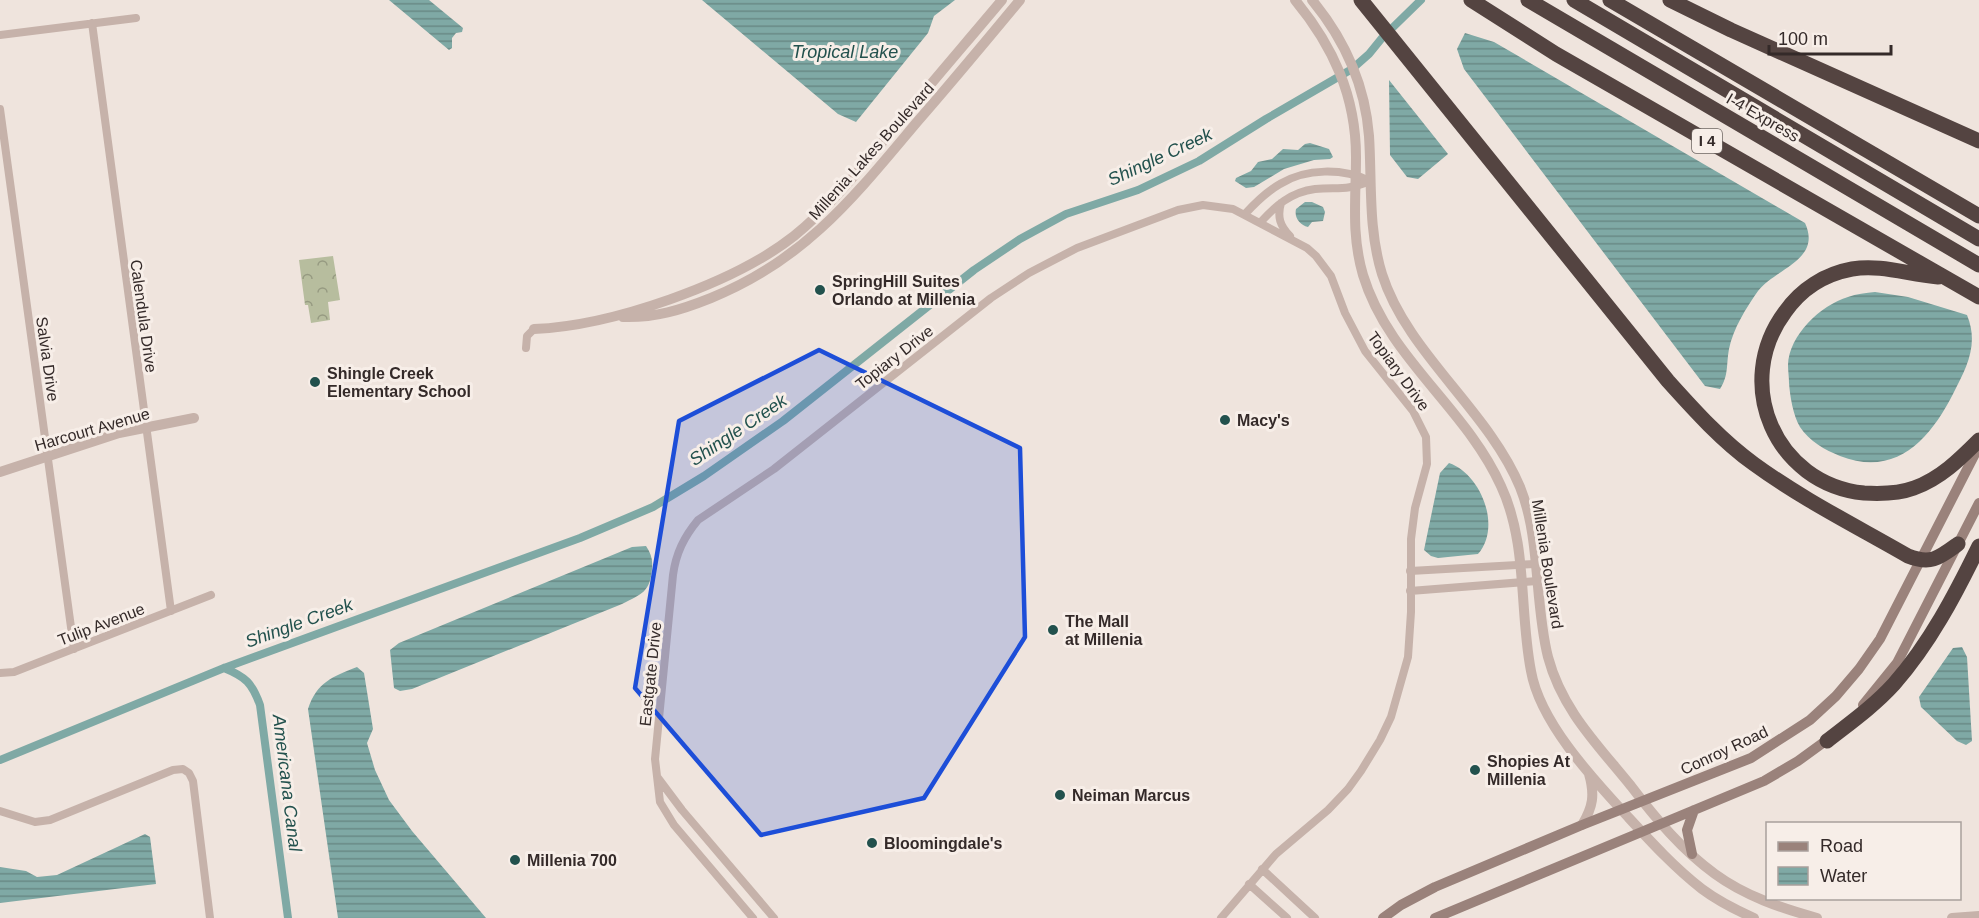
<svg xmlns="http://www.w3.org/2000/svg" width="1979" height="918" viewBox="0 0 1979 918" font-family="Helvetica,sans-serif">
<defs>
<pattern id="park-crowns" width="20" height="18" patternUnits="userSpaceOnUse" patternTransform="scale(1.5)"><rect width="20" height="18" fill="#b7bd9e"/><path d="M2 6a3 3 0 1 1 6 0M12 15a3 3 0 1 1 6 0" fill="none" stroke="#969a81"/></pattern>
<pattern id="water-rules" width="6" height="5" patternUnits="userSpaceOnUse" patternTransform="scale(1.5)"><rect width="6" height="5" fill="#7fa9a5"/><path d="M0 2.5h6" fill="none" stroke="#698a86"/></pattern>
</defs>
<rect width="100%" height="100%" fill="#efe4dd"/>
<path fill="url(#park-crowns)" d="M333,256L340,300L328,302L330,320L311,323L308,305H305L299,260Z"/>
<path fill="url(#water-rules)" d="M389,0H429L463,28L462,32L456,33L452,38V48L449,50Z
M702,0H955L934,16L928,33L856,122L838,114Z
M1465,33L1494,42L1805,223C1822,260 1776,268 1758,291C1746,308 1733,329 1729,349C1726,365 1729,375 1720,389L1705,386L1464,69L1457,49Z
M1389,80L1448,154L1418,179L1407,177L1390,155Z
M1310,143L1329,149L1333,157L1330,159L1314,160L1284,169L1254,187L1246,188L1235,181L1236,178L1251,171L1258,162L1272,159L1283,149L1298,150L1305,144Z
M1305,202H1312L1323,207L1325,212L1323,221L1312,222L1308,227C1300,225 1294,218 1296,209Z
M1875,292L1908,297L1967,315C1979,344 1967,367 1953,394C1930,439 1896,478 1840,456C1825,450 1809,441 1800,427C1793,415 1790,396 1789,383C1789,377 1788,371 1788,365C1789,335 1821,305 1848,297C1856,294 1866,293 1875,292Z
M1449,463C1481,474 1502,527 1478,554L1438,558L1431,556L1424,550L1440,473Z
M646,546C651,553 653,560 652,569C650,592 642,594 622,604L412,689L400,691L394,688L390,650L399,643L632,547Z
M1962,647L1967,657L1972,741L1966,745L1957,741L1921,707L1919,697L1953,648Z
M357,667L364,673L373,729L367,743L375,770L389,800L412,831L486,918H338L308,709C317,682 332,677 357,667Z
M145,834L150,837L156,884L0,903V867L26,871L37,877L57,875Z"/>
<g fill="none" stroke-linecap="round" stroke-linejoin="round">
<path stroke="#7fa9a5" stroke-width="8" d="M224,668C246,677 252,683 260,705L288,918
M0,760L224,668L580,538L653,507L704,476L783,421L974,270L1020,239L1066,214L1138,190L1199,161L1266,119L1352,69L1369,54L1382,38L1421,0"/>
<path stroke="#c6b2aa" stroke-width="8" d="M92,23L171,611
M0,35L136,18
M0,109L74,649
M1281,203C1277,217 1280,226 1290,236
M1245,214C1255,203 1266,192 1280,184C1306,168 1343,168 1370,181
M1260,223C1275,206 1291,192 1315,189C1339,187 1346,191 1370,181
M526,348L527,336L534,329
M1410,571L1535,564
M1410,591L1537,581
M0,673L14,672L211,595
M658,778L682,810L774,918
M0,811L35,822L50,820L173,770L183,769L189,773L193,781L210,918
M1262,869L1315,918
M1249,884L1287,918
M753,918L674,825L660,802L655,759L673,575C676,553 684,537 698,520L774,469L991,298L1029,273L1077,248L1178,210L1203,205L1233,209L1307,248L1316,256L1331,276L1345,313L1365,351L1413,411L1426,437L1427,464L1415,508L1411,539V612L1408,657L1391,717L1380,740L1361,771L1348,789L1328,810L1276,854L1221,918"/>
<path stroke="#c6b2aa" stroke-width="10" d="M1295,0C1333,46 1356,96 1356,157C1356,199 1351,234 1363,275C1388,358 1466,408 1501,486C1528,544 1519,610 1531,671C1540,723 1594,780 1629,818C1652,843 1675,868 1702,889C1718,901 1736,910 1754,918
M1312,0C1345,40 1365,84 1369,136C1372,182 1368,229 1382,274C1407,353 1488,410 1520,487C1541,539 1534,602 1548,657C1562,710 1598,745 1631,786C1656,819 1682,850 1715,874C1745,896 1781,908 1817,918
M623,317C655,318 681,310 711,298C805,260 854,197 917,122C952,82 986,41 1020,0
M534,329C611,326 733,284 794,236C830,207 860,169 890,133C927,88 965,44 1002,0
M0,472L119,433L194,418
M1582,825C1593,807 1595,795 1589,774
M1952,918L1979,916"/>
<path stroke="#9a827b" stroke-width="10" d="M1863,705L1897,663L1979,503
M1692,854L1687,830L1694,810
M1383,918L1401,905L1435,887L1582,825L1751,758L1810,720L1836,696L1859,669L1880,639L1979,446
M1435,918L1764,781L1798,761L1831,737"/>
<path stroke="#544441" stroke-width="15" d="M1361,0L1668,381C1695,411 1722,441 1754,464C1802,499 1856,526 1908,556C1931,565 1939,558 1958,544
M1471,0L1556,54L1979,297
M1528,0L1979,265
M1574,0L1979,239
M1610,0L1979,216
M1670,0L1731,30L1979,141
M1938,277C1909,275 1882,264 1852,269C1825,274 1801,289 1785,312C1732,383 1775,484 1864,493C1881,494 1898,494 1914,488C1940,479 1960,459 1979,440
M1827,741C1850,723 1874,706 1894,684C1930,643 1955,595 1979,546"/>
</g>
<path fill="#1d4ed8" fill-opacity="0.2" stroke="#1d4ed8" stroke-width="4.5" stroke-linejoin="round" d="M819,350L1020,448L1025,637L924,798L761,835L635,688L679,421Z"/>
<g fill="#22514d" stroke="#f7eee8" stroke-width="2">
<circle cx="820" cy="290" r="6"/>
<circle cx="315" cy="382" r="6"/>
<circle cx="1225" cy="420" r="6"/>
<circle cx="1053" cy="630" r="6"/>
<circle cx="1475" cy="770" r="6"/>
<circle cx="1060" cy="795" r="6"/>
<circle cx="872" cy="843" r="6"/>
<circle cx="515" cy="860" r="6"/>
</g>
<g text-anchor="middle" stroke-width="6" stroke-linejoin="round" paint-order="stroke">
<rect fill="#f7eee8" stroke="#6e6562" stroke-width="1.5" x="1692" y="129" width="30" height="24" rx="4.5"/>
<g font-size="15" font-weight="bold" fill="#342a29">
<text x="1707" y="146">I 4</text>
</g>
<g font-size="16" fill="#342a29" stroke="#f7eee8">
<text transform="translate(1763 117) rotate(30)" y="6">I-4 Express</text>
<text transform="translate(871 151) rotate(-48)" y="6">Millenia Lakes Boulevard</text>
<text transform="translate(144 316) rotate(82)" y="6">Calendula Drive</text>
<text transform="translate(894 357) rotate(-38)" y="6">Topiary Drive</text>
<text transform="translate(48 359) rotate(82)" y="6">Salvia Drive</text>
<text transform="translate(1399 371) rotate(54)" y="6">Topiary Drive</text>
<text transform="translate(92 429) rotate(-16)" y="6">Harcourt Avenue</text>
<text transform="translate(1548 564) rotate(81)" y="6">Millenia Boulevard</text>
<text transform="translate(101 624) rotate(-21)" y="6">Tulip Avenue</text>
<text transform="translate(650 674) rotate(-84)" y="6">Eastgate Drive</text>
<text transform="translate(1724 750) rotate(-25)" y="6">Conroy Road</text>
</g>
<g font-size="16" font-weight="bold" fill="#342a29" stroke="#f7eee8" text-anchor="start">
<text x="832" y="287">SpringHill Suites<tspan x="832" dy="18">Orlando at Millenia</tspan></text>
<text x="327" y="379">Shingle Creek<tspan x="327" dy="18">Elementary School</tspan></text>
<text x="1237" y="426">Macy's</text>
<text x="1065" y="627">The Mall<tspan x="1065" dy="18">at Millenia</tspan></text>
<text x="1487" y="767">Shopies At<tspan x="1487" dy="18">Millenia</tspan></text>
<text x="1072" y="801">Neiman Marcus</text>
<text x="884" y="849">Bloomingdale's</text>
<text x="527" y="866">Millenia 700</text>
</g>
<g font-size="18" font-style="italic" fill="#22514d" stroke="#f7eee8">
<text x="845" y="58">Tropical Lake</text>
<text transform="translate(1160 157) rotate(-25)" y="6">Shingle Creek</text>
<text transform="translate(738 430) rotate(-34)" y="6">Shingle Creek</text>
<text transform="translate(299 623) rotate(-20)" y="6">Shingle Creek</text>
<text transform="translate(287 783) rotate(83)" y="6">Americana Canal</text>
</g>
</g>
<rect x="1766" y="822" width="195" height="78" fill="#f7eee8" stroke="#a9a09c" stroke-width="1.5"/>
<rect x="1778" y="842" width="30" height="9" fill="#9a827b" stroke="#a9a09c" stroke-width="1.5"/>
<text x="1820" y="852" font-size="18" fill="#342a29">Road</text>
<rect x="1778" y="867" width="30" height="18" fill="url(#water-rules)" stroke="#a9a09c" stroke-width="1.5"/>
<text x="1820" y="882" font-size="18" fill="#342a29">Water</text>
<path d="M1769 45v9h122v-9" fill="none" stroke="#342a29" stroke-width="3"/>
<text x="1778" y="45" font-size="18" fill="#342a29" stroke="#f7eee8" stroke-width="4.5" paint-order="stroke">100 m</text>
</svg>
